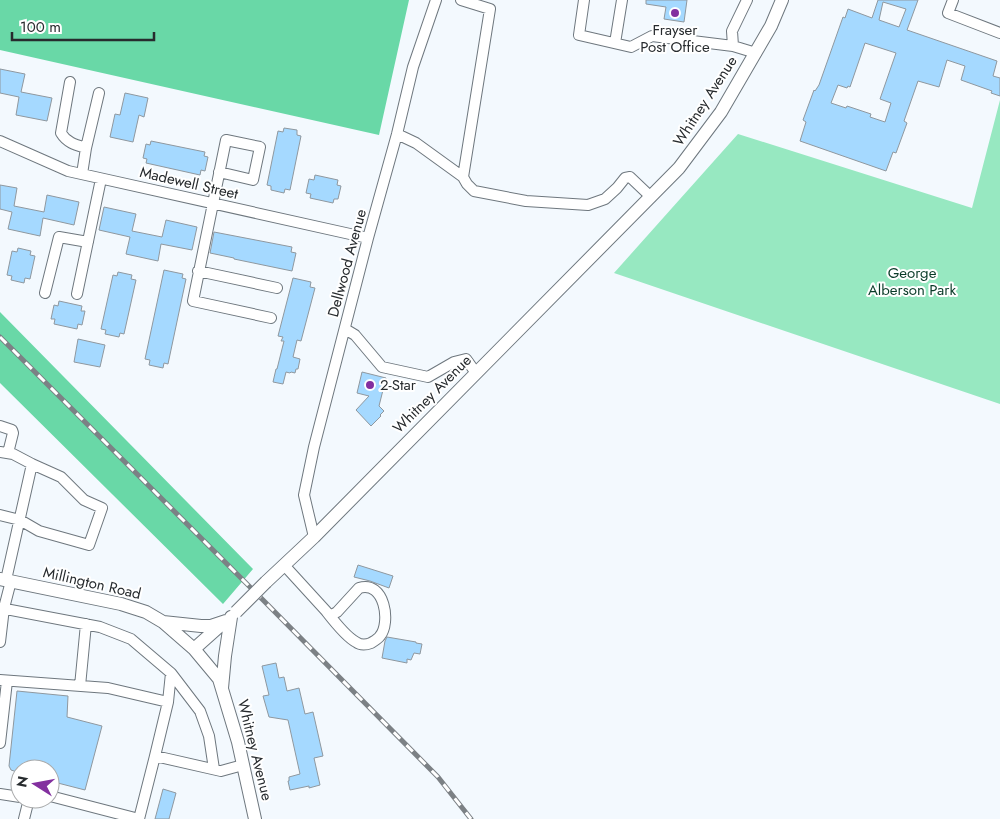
<svg xmlns="http://www.w3.org/2000/svg" width="1000" height="819" viewBox="0 0 1000 819" font-family="Jost,sans-serif">
<rect width="100%" height="100%" fill="#f3f9fe"/>
<path fill="#97e8c1" d="M1000,100V404L614,273L738,134L972,208Z"/>
<path fill="#69d8a7" d="M0,0H409L379,135L0,50Z
M0,312L253,569L223,604L0,383Z"/>
<path fill="#a5d9ff" stroke="#8f989f" fill-rule="evenodd" d="M646,0H687L684,22L664,19L666,7L646,4Z
M878,0H918L907,30L997,61L993,76L1000,78V96L991,93L992,91L961,80L965,66L947,60L939,87L918,81L904,121L907,123L896,153L893,152L886,171L800,141L806,122L803,120L814,90L815,91L819,85L843,17L845,18L848,9L872,18ZM883,2L906,9L899,27L879,20ZM865,43L896,53L880,99L891,103L885,122L870,117L871,114L847,106L846,108L831,103L838,85L847,88L848,86L850,87Z
M0,69L25,74L21,92L52,98L47,121L16,115L19,97L0,93Z
M125,93L148,98L144,117L139,115L133,142L110,137L115,114L120,115Z
M284,128L297,130V135L301,136L290,190L285,189L284,193L271,190V186L267,185L278,131L283,132Z
M151,141L205,152L204,156L208,157L205,171L201,170L200,175L146,163L147,159L143,158L146,144L150,145Z
M315,175L338,180L337,185L341,186L338,199H334L333,203L310,198L311,194L306,193L309,179L314,180Z
M0,185L17,188L14,206L44,212L47,195L79,202L74,225L43,218L40,236L8,229L12,212L0,209Z
M104,207L136,214L132,231L162,237L166,220L197,227L192,250L161,244L158,261L126,254L130,237L99,230Z
M214,232L292,247L291,252L296,253L292,271L234,259V258L210,253Z
M18,248L31,251L30,255L35,256L30,279L25,278L24,283L11,280L12,276L7,275L12,251L17,252Z
M164,270L183,274L182,278L186,279L168,364L164,363L163,368L149,365L150,360L145,359Z
M118,272L132,275L131,279L136,280L124,334L120,333L119,337L105,334L106,330L101,329L113,275L117,276Z
M293,278L311,282L310,287L315,288L301,341L297,340L293,357L300,359L298,369H296L295,373L291,372L290,373L286,372L283,384L273,382L276,369H277L284,341H281L283,337L278,336Z
M59,301L82,306L81,311H85L82,325L78,324L77,329L54,324L55,319H51L54,305L58,306Z
M78,339L105,345L100,367L74,362Z
M362,372L386,378L379,406L384,411L380,415L381,416L371,426L356,410L369,396L357,393Z
M358,565L393,576L389,588L370,581L354,577Z
M387,637L416,642V643L422,644L420,654L414,653L411,660L407,659V663L382,658L385,641Z
M276,663L279,678L284,677L287,691L299,688L305,714L313,712L323,756L314,758L320,785L309,788V786L290,790L288,781H289V777L300,774L288,720L269,717L263,696L269,695L262,666Z
M17,691L68,696L67,717L102,726L85,790L50,781V769H20V773L11,770L9,766Z
M163,789L176,793L169,819H155Z"/>
<g fill="none" stroke-linecap="round" stroke-linejoin="round">
<g stroke="#6e777e" stroke-width="12">
<path id="minor" d="M584,0L579,35L631,47L652,36L733,46L756,53
M953,0L948,13L1000,33
M615,43L622,0
M733,46L732,31L747,0
M70,82L61,133C67,143 76,145 86,148L82,174
M397,134L416,143L463,177L490,9L461,0
M0,141L68,171L368,238
M86,148L99,93
M219,172L253,180L260,147L226,140L193,301L271,318
M463,177L467,184L474,191L526,201L588,205L605,199L617,188L625,178L630,177L651,197
M198,271L277,288
M45,293L59,237L88,242
M77,294L101,179
M345,329L355,335L382,367L428,377L454,362L466,359L476,373
M0,426L12,430L13,433L8,453
M0,452L13,454L32,464L61,477L84,500L102,508L89,545L39,531L20,520L0,515
M314,537L304,495L314,447L368,238L397,134L413,67L436,0
M284,565L326,611C333,620 346,637 356,642C360,645 366,645 371,643C374,641 378,639 380,636C391,623 385,580 359,588L337,612L330,616
M6,580L32,464
M0,608L100,627L131,639L171,673L168,702
M0,642L4,608L11,581
M171,673L200,711L209,736L214,769
M0,680L108,688L168,702L155,756L221,771L243,765
M80,686L86,624
M0,743L7,681
M0,794L20,797
M50,796L139,819
M24,819L29,799
M139,819L155,756"/>
</g>
<g stroke="#6e777e" stroke-width="14">
<path id="major" d="M0,579L121,604L146,612L163,622L194,649L219,679L238,742L255,819
M266,582L314,537L679,168L721,112L771,26L782,0
M163,622L201,626H211L226,621
M194,649L222,624
M222,688L225,656L231,617"/>
</g>
<use href="#minor" stroke="#fff" stroke-width="10"/>
<use href="#major" stroke="#fff" stroke-width="12"/>
<g stroke="#7c8185" stroke-width="5">
<path id="rail" d="M0,337L265,602L438,777L471,819"/>
</g>
<use href="#rail" stroke="#fff" stroke-width="3" stroke-dasharray="9" stroke-linecap="butt"/>
<g stroke="#6e777e" stroke-width="14" stroke-linecap="butt">
<path id="major-bridge" d="M236,612L266,582"/>
</g>
<use href="#major-bridge" stroke="#fff" stroke-width="12"/>
</g>
<g fill="#83309f" stroke="#fff" stroke-width="2">
<circle cx="675" cy="13" r="5"/>
<circle cx="370" cy="385" r="5"/>
</g>
<g text-anchor="middle" stroke-width="4" stroke-linejoin="round" paint-order="stroke">
<g font-size="15" fill="#272b2e" stroke="#fff">
<text x="675" y="35">Frayser<tspan x="675" dy="17">Post Office</tspan></text>
<text x="380" y="390" text-anchor="start">2-Star</text>
</g>
<g font-size="15" fill="#272b2e" stroke="#fff">
<text transform="translate(705 101) rotate(-57)" y="5">Whitney Avenue</text>
<text transform="translate(189 183) rotate(13)" y="5">Madewell Street</text>
<text transform="translate(347 263) rotate(-75)" y="5">Dellwood Avenue</text>
<text transform="translate(432 394) rotate(-45)" y="5">Whitney Avenue</text>
<text transform="translate(92 583) rotate(13)" y="5">Millington Road</text>
<text transform="translate(255 750) rotate(76)" y="5">Whitney Avenue</text>
</g>
<g font-size="15" fill="#093b28" stroke="#fff">
<text x="912" y="278">George<tspan x="912" dy="17">Alberson Park</tspan></text>
</g>
</g>
<g transform="translate(35 784) rotate(281)"><circle r="24" fill="#ffffff" stroke="#a9aaab"/>
<path d="M0-4L9 19L0 12L-9 19Z" fill="#83309f"/>
<text y="-8" font-size="14" font-weight="bold" text-anchor="middle" fill="#272b2e">N</text>
</g>
<path d="M12 32v8h142v-8" fill="none" stroke="#272b2e" stroke-width="2.5"/>
<text x="20" y="32" font-size="15" fill="#272b2e" stroke="#ffffff" stroke-width="4" paint-order="stroke">100 m</text>
</svg>
